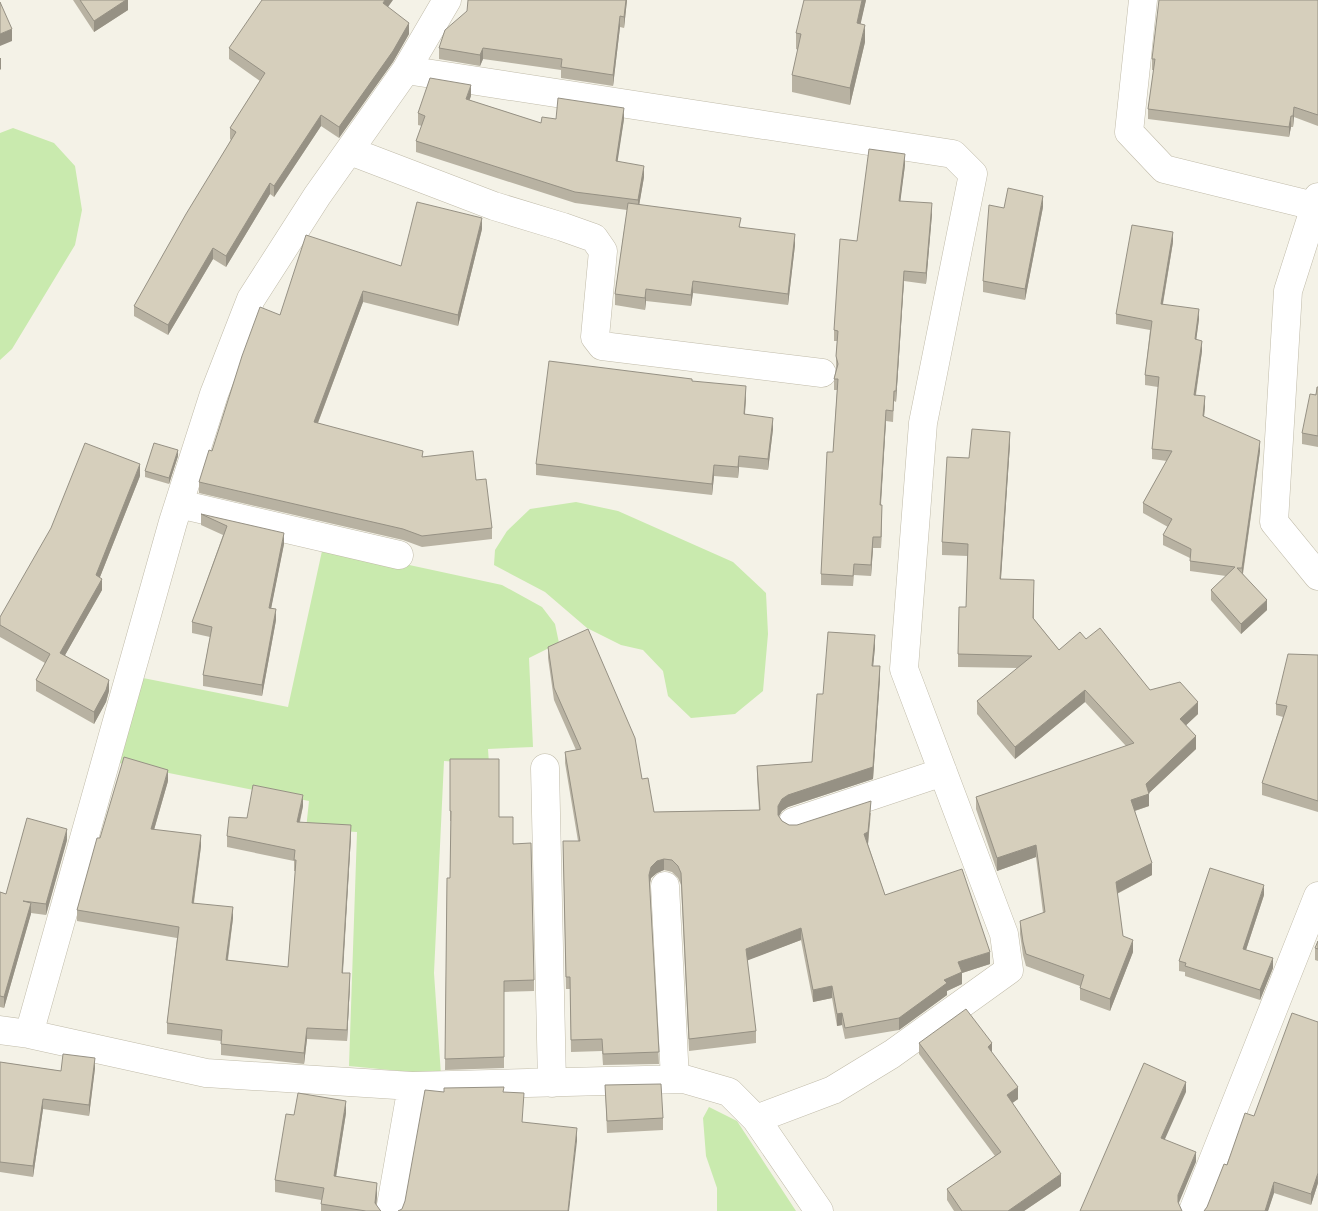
<svg xmlns="http://www.w3.org/2000/svg" width="1318" height="1211" viewBox="0 0 1318 1211" font-family="'Golos Text',sans-serif">
<rect width="100%" height="100%" fill="#f4f2e7"/>
<path fill="#c9eaae" d="M13,128L54,143L75,166L82,210L75,245L12,349L0,360V133Z
M576,502L618,511L733,562L766,593L768,634L763,691L735,714L691,718L668,696L663,671L643,650L621,645L587,628L545,592L494,565L495,550L507,531L530,509Z
M322,551L400,563L502,585L542,607L555,624L559,643L529,658L533,747L488,749L489,764L444,761L434,973L441,1075L349,1066L357,832L306,829L309,801L114,762L138,677L288,707Z
M709,1107L737,1121L796,1211H717V1188L706,1156L703,1118Z"/>
<g fill="none" stroke-linecap="round" stroke-linejoin="round">
<g stroke="#c0bba9" stroke-width="29">
<path id="street" d="M1143,0L1129,132L1164,169L1318,207
M406,70L953,154L973,174L923,423L904,669L1004,934L1009,970L892,1054L833,1090L756,1119
M350,151L494,206L563,227L594,238L603,251L595,337L602,346L822,373
M1318,197L1288,291L1274,522L1318,576
M179,504L399,555
M545,768L552,1083
M793,822L943,772
M665,886L675,1079
M0,1030L29,1034L206,1073L412,1086L684,1079L729,1092L756,1119L819,1211
M29,1034L173,522L214,394L251,299L317,196L406,70L447,0
M390,1211L412,1086
M1193,1211L1318,896"/>
</g>
<use href="#street" stroke="#fff" stroke-width="28"/>
</g>
<path fill="#b8b2a2" d="M73,0H128V10L94,32Z
M627,0L624,28L620,27L613,86L561,78V70L483,59L480,66L439,59V48L467,11Z
M866,0L860,24L865,42L850,105L792,92V75L798,50L796,49V33Z
M1318,0V126L1294,117L1293,127H1291L1289,137L1148,119V109L1154,70H1152V59Z
M388,7L409,34L393,62L339,138L321,126L274,197L270,194L226,267L213,259L168,335L134,316V306L231,140L230,139V128L260,81L229,59V48Z
M471,96L469,100L541,123L556,119H624L617,161L644,177L639,205L741,227L795,245L788,305L693,293L691,306L646,301L645,310L615,305V294L627,210L575,203L416,152V141L422,126L418,125V113Z
M905,165L900,201L932,214L926,284L904,281L896,402L894,401L893,422L886,421L881,505L882,516L881,548H873L871,576L854,575L853,586L821,585V574L833,452L837,390H834V379L836,368V356L837,341H834V330L857,241Z
M1043,207L1025,300L983,292V281Z
M482,229L458,326L363,302L318,423L423,457L476,480L492,528V539L422,547L403,540L199,493V482L212,451L280,315L401,266Z
M1173,242L1163,304L1199,319L1196,340L1202,351L1196,395L1205,406L1204,417L1260,451L1243,574L1267,610L1241,634L1211,600V590L1226,576L1190,571V558L1163,545V535L1168,527L1143,513V503L1167,461L1152,459V449L1158,387L1145,385V375L1150,330L1116,324V314Z
M692,381L746,397L745,414L773,429L768,470L739,467L738,478L714,476L712,495L536,475V464Z
M1318,387V447L1302,444V433Z
M1010,444L1001,579L1034,593V619L1059,650L1086,639L1150,690L1198,714L1186,725L1196,749L1149,793V806L1135,811L1152,875L1117,894L1123,936L1133,952L1110,1011L1080,1000V986L1026,966L1023,955L1020,934V921L1043,913L1036,857L997,871L976,809V797L1126,746L1085,702L1015,759L977,714V701L1018,668L958,667V654L966,607L968,556L942,555V542L969,458Z
M178,456L169,484L145,477V471Z
M140,476L100,577L102,590L65,655L109,691L106,702L94,724L36,691V680L45,663L0,637V617Z
M201,514L284,544L271,608L276,620L262,696L203,686V675L210,637L192,633V622L223,535L201,525Z
M548,647L642,779L654,812L759,810L757,778V766L812,762L823,694L875,647L873,666L880,678L873,779L788,807L782,811L779,816L782,821L789,825H797L871,813L868,844L885,895L990,964L962,973V984L947,991V995L899,1030L845,1039L842,1025L837,1026L832,998L813,1002L801,940L747,960L756,1031V1043L689,1051L681,885L678,878L672,872L664,870L657,873L651,878L650,885L659,1064L603,1065L602,1051L571,1052L570,989H566L563,841H578L565,763V752L576,750L554,700L548,658Z
M1318,655V812L1262,795V783L1283,717L1276,715V704Z
M450,759L499,817L513,844L534,980V991L504,992V1068L445,1070L447,878H450L451,821H450Z
M168,781L154,830L201,846L194,903L233,918L228,960L288,967L296,871H294V861L227,847V836L247,818L303,806L300,822L351,836L343,973L350,984L347,1041L307,1039L304,1064L221,1055V1041L167,1034V1023L177,938L77,921V910L100,838Z
M67,840L46,915L31,913L4,1008L0,1007V892L6,894Z
M1264,895L1246,950L1273,968L1260,1000L1185,976V972L1179,971V961Z
M1318,941V961L1315,960V948Z
M1318,1022V1183L1311,1205L1274,1193L1268,1211H1204L1207,1207L1227,1165L1254,1116Z
M919,1043L992,1053L1018,1099L1012,1103L1061,1186L1024,1211H954L947,1200V1189L995,1156L919,1054Z
M0,1062L61,1071L95,1068L89,1116L43,1109L33,1177L0,1172Z
M605,1085L663,1118V1130L607,1133Z
M346,1113L336,1177L377,1195L376,1205L380,1210L381,1211H321V1200L275,1192V1180L294,1115Z"/>
<path fill="#969184" d="M126,0H128V10L94,32V21Z
M385,0H393L383,14V3Z
M626,0H627L624,28V17Z
M862,0H866L857,40V23Z
M620,16V27L613,86V75Z
M409,23V34L393,62L339,138V127Z
M865,25V42L850,105V88Z
M12,29V41L0,46V34Z
M483,48V59L480,66V55Z
M0,58H1V69L0,70Z
M471,85V96L466,110V99Z
M1294,107V117L1293,127V116Z
M624,108V119L616,172V161Z
M321,115V126L274,197V186Z
M1291,116V127L1289,137V127Z
M905,154V165L899,212V201Z
M644,166V177L638,212V200Z
M270,183V194L226,267V256Z
M1043,196V207L1025,300V289Z
M932,203V214L926,284V273Z
M482,218V229L458,326V315Z
M1173,232V242L1161,314V304Z
M795,234V245L788,305V294Z
M213,248V259L168,335V325Z
M904,271V281L896,402V391Z
M693,281V293L691,306V295Z
M646,289V301L645,310V298Z
M363,291V302L314,433V422Z
M1199,309V319L1195,349V339Z
M1202,341V351L1194,405V395Z
M746,386V397L744,425V414Z
M1205,396V406L1203,426V416Z
M886,410V421L880,516V505Z
M773,418V429L768,470V459Z
M1010,432V444L1000,592V579Z
M1260,441V451L1242,578V568Z
M178,450V456L169,484V478Z
M739,456V467L738,478V467Z
M140,464V476L96,587V575Z
M714,465V476L712,495V484Z
M882,505V516L881,548V537Z
M284,533V544L269,619V608Z
M873,537V548L871,576V565Z
M102,579V590L60,664V653Z
M1267,600V610L1241,634V624Z
M276,609V620L262,696V685Z
M875,635V647L872,678V666Z
M880,666V678L873,779L788,807L782,811L778,818V806L782,799L788,795Z
M109,680V691L106,702L94,724V712Z
M1085,690V702L1015,759V747Z
M1198,702V714L1180,731V719Z
M1196,736V749L1147,795L1149,794V806L1131,812V800L1146,784Z
M168,770V781L151,840V829Z
M303,795V806L297,832V822Z
M871,801L868,844L864,846V834Z
M351,825V836L342,984V973Z
M67,829V840L46,915V904Z
M201,835V846L192,914V903Z
M1036,845V857L997,871V858Z
M664,859V870L657,873L651,878L649,887V875L651,867L657,861Z
M1152,863V875L1116,894V882Z
M1264,885V895L1243,959V949Z
M31,903V914L4,1008V997Z
M233,907V918L226,971V960Z
M801,928V940L746,961V949Z
M1133,940V952L1110,1011V999Z
M990,952V964L962,973V984L947,991V995L899,1030V1018L944,980L958,962Z
M1273,958V968L1260,1000V990Z
M350,973V984L347,1041V1030Z
M832,986V998L813,1002V990Z
M842,1013V1025L837,1026V1014Z
M307,1028V1039L304,1064V1053Z
M992,1043V1055L988,1047Z
M95,1058V1068L89,1116V1105Z
M1186,1082V1092L1161,1148V1138Z
M1018,1087V1099L1007,1107V1095Z
M43,1099V1109L33,1177V1166Z
M346,1101V1113L334,1189V1176Z
M577,1128V1141L569,1211H568Z
M1196,1152V1162L1178,1205V1195Z
M1318,1173V1183L1311,1205V1194Z
M1061,1174V1186L1024,1211H1008Z
M1274,1182V1193L1268,1211H1265Z
M377,1183V1195L376,1211L375,1203Z"/>
<path fill="#d6cfbc" stroke="#969184" d="M80,0H126L94,21Z
M262,0H385L383,3L409,23L393,51L339,127L321,115L274,186L270,183L226,256L213,248L168,325L134,306L186,214L236,132L230,128L265,73L229,48Z
M468,0H626L624,17L620,16L613,75L561,67L562,59L483,48L480,55L439,48L445,30L467,11Z
M804,0H862L857,23L865,25L850,88L792,75L801,34L796,33Z
M1159,0H1318V115L1294,107L1293,116H1291L1289,127L1148,109L1155,59H1152Z
M0,2L12,29L0,34Z
M430,78L471,85L466,99L541,123L542,117L556,119L558,98L624,108L616,161L644,166L638,200L575,192L416,141L425,116L418,113Z
M869,149L905,154L899,201L932,203L926,273L904,271L896,391H894L893,411L886,410L880,505H882L881,537H873L871,565L854,564L853,576L821,574L827,452H833L838,379H834L838,364L836,356L838,331L834,330L840,239L857,241Z
M1008,188L1043,196L1025,289L983,281L989,205L1004,208Z
M417,202L482,218L458,315L363,291L314,422L423,451L422,457L473,451L476,480L486,479L492,528L422,536L403,529L199,482L209,450L212,451L242,356L260,307L280,315L306,235L401,266Z
M628,203L741,218L739,227L795,234L788,294L693,281L691,295L646,289L645,298L615,294Z
M1132,225L1173,232L1161,304L1199,309L1195,339L1202,341L1194,395L1205,396L1203,416L1260,441L1242,568H1237L1267,600L1241,624L1211,590L1235,567L1190,561L1191,549L1163,535L1172,519L1143,503L1172,451L1152,449L1159,377L1145,375L1152,321L1116,314Z
M549,361L692,379V381L746,386L744,414L773,418L768,459L739,456L738,467L714,465L712,484L536,464Z
M1317,387H1318V436L1302,433L1310,394L1316,395Z
M972,429L1010,432L1000,579L1034,580L1033,618L1059,650L1080,632L1086,639L1100,628L1150,690L1180,682L1198,702L1180,719L1196,736L1146,784L1149,794L1131,800L1152,863L1116,882L1123,936L1133,940L1110,999L1080,988L1084,975L1026,954L1023,942L1020,921L1045,912L1036,845L997,858L976,797L1134,743L1085,690L1015,747L977,701L1032,656L958,654L959,607H966L968,544L942,542L947,457L969,458Z
M85,443L140,464L96,575L102,579L60,653L109,680L106,690L94,712L36,680L50,654L0,625V617L51,528Z
M154,443L178,450L169,478L145,471Z
M201,514L284,533L269,608L276,609L262,685L203,675L212,627L192,622L227,526Z
M588,629L635,738L642,779L648,778L654,812L760,810L757,766L812,762L817,694H823L828,632L875,635L872,666H880L873,767L788,795L782,799L778,806V815L782,821L789,825H797L871,801L868,832L864,834L885,895L962,869L990,952L958,962L962,972L944,980L947,983L899,1018L845,1028L842,1013L837,1014L832,986L813,990L801,928L746,949L756,1031L689,1039L681,873L678,866L672,860L664,859L657,861L651,867L649,875L659,1052L603,1054L602,1039L571,1040L570,977H566L563,841H580L565,752L581,749L554,688L548,647Z
M1288,654L1318,655V801L1262,783L1287,706L1276,704Z
M124,757L168,770L151,829L201,835L192,903L233,907L226,960L288,967L296,860H294L295,850L227,836L229,817L247,818L253,785L303,795L297,822L351,825L342,973H350L347,1030L307,1028L304,1053L221,1044L222,1030L167,1023L179,927L77,910L97,838H100Z
M450,759H499V817H513V844L531,843L534,980L504,981V1057L445,1059L447,878H450L451,811H450Z
M27,818L67,829L46,904L23,901L31,903L4,997L0,996V892L6,894Z
M1210,868L1264,885L1243,949L1273,958L1260,990L1185,966L1186,963L1179,961Z
M1318,941V949L1315,948Z
M966,1009L992,1043L988,1047L1018,1087L1007,1095L1061,1174L1008,1211H962L947,1189L1001,1152L919,1043Z
M1292,1013L1318,1022V1173L1311,1194L1274,1182L1265,1211H1204L1207,1207L1224,1164L1227,1165L1245,1113L1254,1116Z
M63,1054L95,1058L89,1105L43,1099L33,1166L0,1162V1062L61,1071Z
M1144,1063L1186,1082L1161,1138L1196,1152L1178,1195V1202L1182,1211H1080Z
M661,1084L663,1118L607,1121L605,1085Z
M504,1087L503,1092L524,1093L522,1122L577,1128L568,1211H398L402,1209L405,1201L425,1090L444,1092V1088Z
M298,1093L346,1101L334,1176L377,1183L375,1203L380,1210L381,1211H366L321,1204L324,1188L275,1180L286,1114L294,1115Z"/>
</svg>
